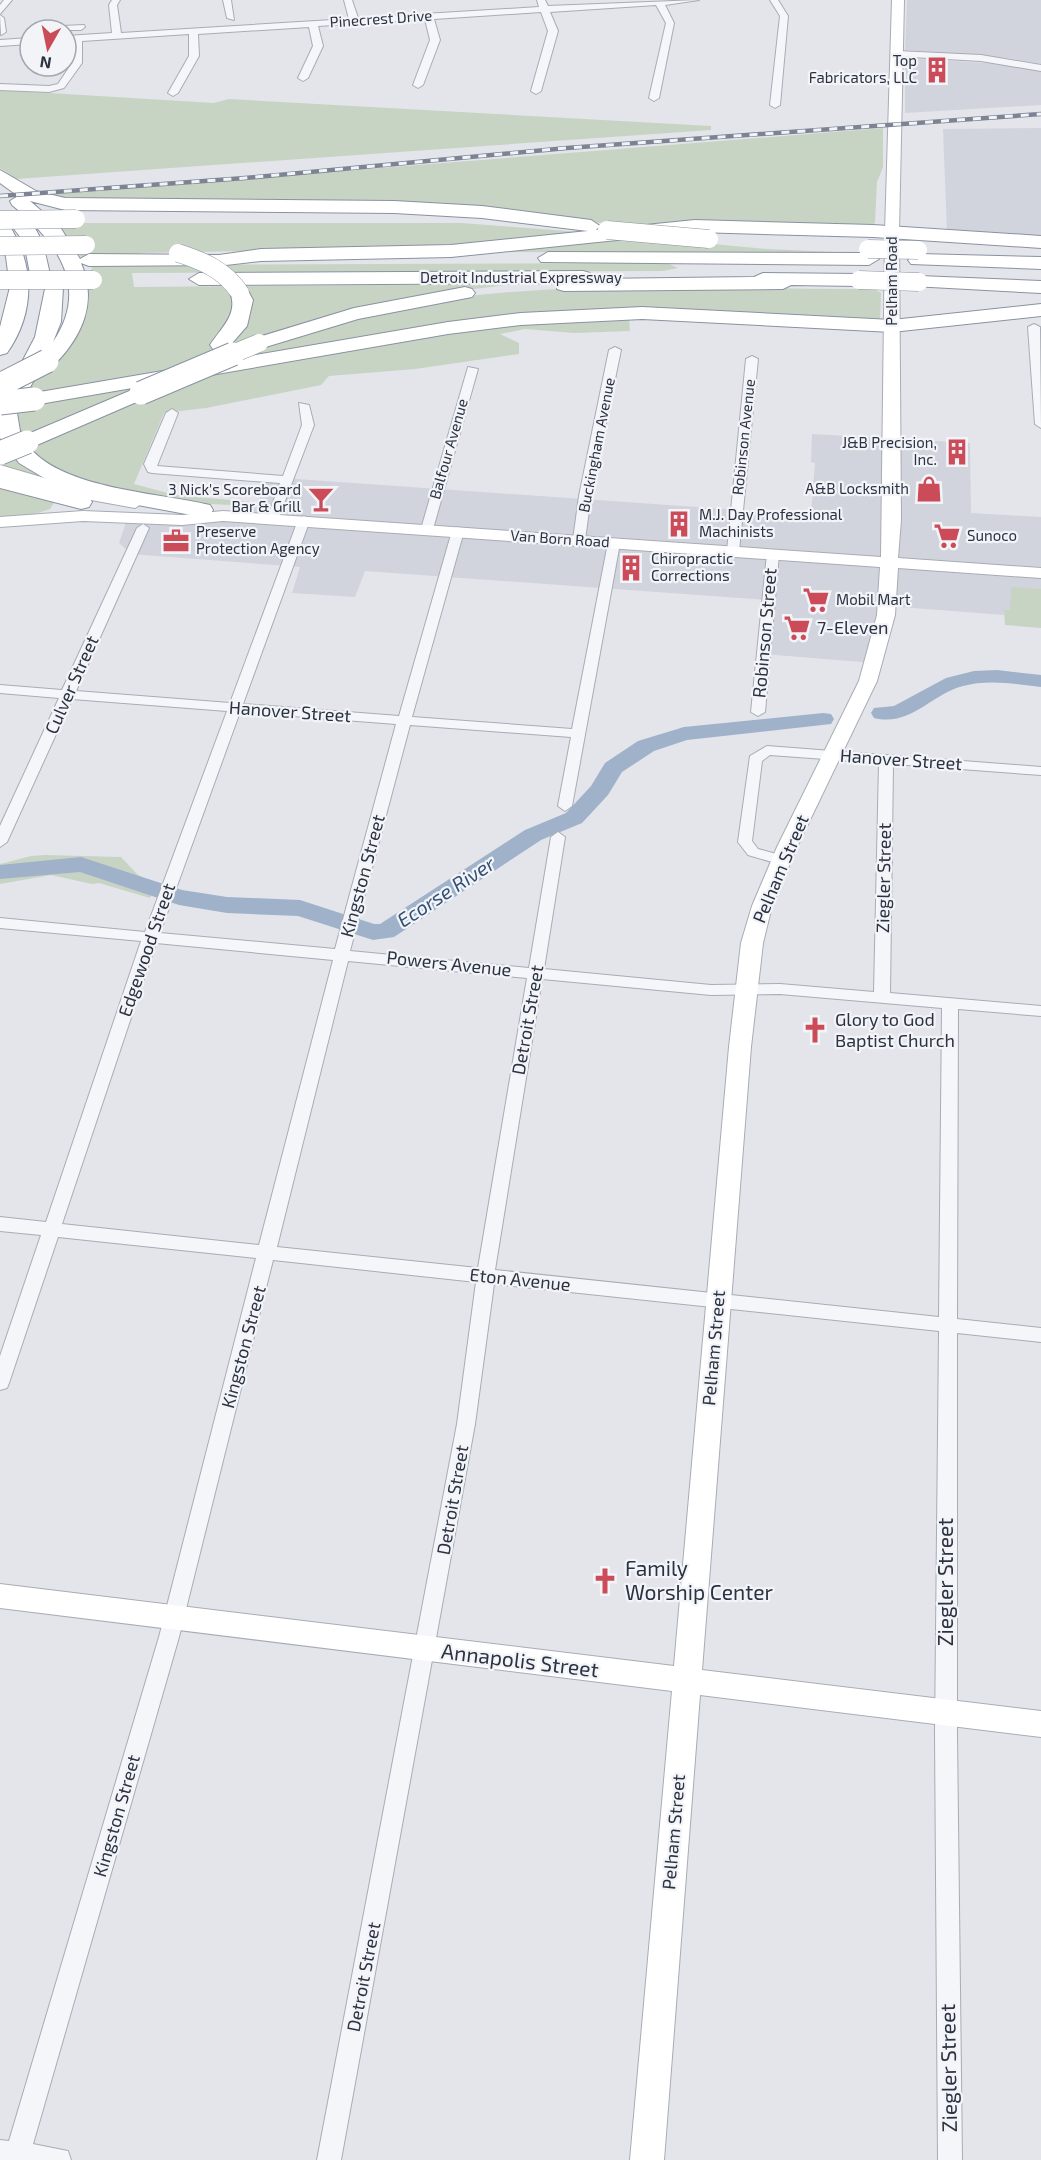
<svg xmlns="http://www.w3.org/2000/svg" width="1041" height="2160" viewBox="0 0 1041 2160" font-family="'Exo 2',sans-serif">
<rect width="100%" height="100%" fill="#e3e5eb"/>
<path fill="#d1d4dc" d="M907,0H1041V64L1007,58L905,50Z
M905,58L1002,64L1041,72V105L905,113Z
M1041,128V237L947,232L943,129Z
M812,434L970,443L971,513L1041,517V590L1010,610H1004V615L887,606L874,663L763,654L768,600L365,571L355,597L292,593L300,567L131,554L119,543L126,522L223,516L257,506L268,477L811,515L815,463L811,462Z"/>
<path fill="#c7d4c4" d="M0,90L214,103L229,99L711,126V130L16,179L0,168Z
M883,128V167L877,182L875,223L870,226L635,227L474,209L82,202L41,195Z
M54,223H462L593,233L483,246L140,253L143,265L667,263L678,268L663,271L132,273L134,287L515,284L434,294L337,314L251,341C329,323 408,301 488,294C617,281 746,290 874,289L881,293L880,319L878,322L567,312L20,396L33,375L69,348L83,319L85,290L88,288L92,267L75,251Z
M615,235L767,249L858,253L488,252Z
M629,317L630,331L574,333L525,329L500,334L519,343V354L415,369L329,376L321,385L206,408L164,413L134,484L175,495L252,502L250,506L191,503L106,487L39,463L12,426L16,407L374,344L509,325Z
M14,456L66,483L50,509L29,516L0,518V461Z
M1011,587L1041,589V628L1005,625L1004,610H1010Z
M45,855L121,857L138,875L156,886L150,898L99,883L92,884L51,875L0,884V864L31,856Z"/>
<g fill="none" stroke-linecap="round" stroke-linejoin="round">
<path fill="#9fb2ca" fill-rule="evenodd" d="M997,670L1041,675V687C1016,684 988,679 963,686C931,694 911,727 874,718L871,713L874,708L894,706L946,678L974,671Z
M823,713L831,714L834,719L831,724L687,740L654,751L622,772L608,795L582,823L541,840L394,937L373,940L298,916L227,913L179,905L80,872L0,879V865L81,857L182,890L227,897L300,900L374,924H380L525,830L566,813L591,786L605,763L638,741L684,727Z"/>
<g stroke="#a8acb5" stroke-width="2">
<path id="street" d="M4,0H12L0,14V5Z
M112,0H120L117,5L121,33L349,19L344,0H352L358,18L539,7L537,0H545L548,6L699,0L665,5L674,23L659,98L654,101L649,98L666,23L656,5L550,12L558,31L541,91L536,94L531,91L548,31L541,12L434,19L440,40L423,85L418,88L413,85L430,40L425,19L318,26L323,46L308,78L303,81L298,78L313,46L309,27L198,34L199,56L178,93L173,96L168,93L189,56V34L82,41V63L64,88L49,92L0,90V84L49,86L58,84L72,63V41L66,42V36L112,33L109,5Z
M223,0H231L234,20L227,18Z
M770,0H778L788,16L780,105L775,108L770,105L780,16Z
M0,15L4,18L6,32L1,35Z
M84,25L85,27L81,30H36L40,27Z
M30,38V44L0,46V40Z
M897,51L981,55L1041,65V71L981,61L894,56L892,54Z
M1034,324L1040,327L1041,428L1035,424L1028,327Z
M615,347L621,350L591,496L585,540L579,544L573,540L579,496L609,350Z
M752,356L758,359L739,551L733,555L727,551L746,359Z
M468,367L478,369L433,529L427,533L423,532L421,529Z
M299,403L309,405L314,425L277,522L273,523L267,519L280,483L152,473L148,472L144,464L166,413L172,409L178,413L157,466L283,476L302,425Z
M304,516L310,520L243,704L399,716L452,531L458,527L464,531L412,717L572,729L608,543L614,539L620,543L572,806L565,811L558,806L571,737L410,725L350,951L529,968L551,837L558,832L565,837L544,969L711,985L780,984L874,992L879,763L770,755L762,761L752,841L758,849L787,857L789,860L787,863L782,865L748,855L738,842L750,756L767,746L1041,767V775L893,764L890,993L1041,1006V1016L958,1009L957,1319L1041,1328V1342L957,1333V1734L962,2160H938L935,1734L939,1331L494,1284L475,1424L341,2160H317L457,1424L476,1282L273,1260L179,1637L33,2144L68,2151L71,2160H0V2140L9,2141L159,1637L256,1258L58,1237L9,1383L7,1388L0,1390V1356L41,1235L0,1231V1217L46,1222L141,941L0,928V918L145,932L227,711L72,699L7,842L0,847V826L59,698L0,693V685L62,690L137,528L143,524L149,528L76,691L230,703L298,520ZM240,712L396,724L335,949L160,933ZM156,943L333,960L259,1245L62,1224ZM348,961L527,978L478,1268L277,1247ZM542,979L711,995L780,994L942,1008L939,1317L495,1270Z
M773,550L779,554L765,712L758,716L751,712L767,554Z"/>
</g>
<g stroke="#a8acb5" stroke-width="2">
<path id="secondary" d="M892,0H904L899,232L901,520L898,558L1041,568V578L898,568L895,615L877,681L797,847L772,906L763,943L751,1047L702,1670L1041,1711V1737L700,1695L664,2160H630L672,1691L0,1608V1584L674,1666L729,1047L741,943L752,906L777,847L859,681L877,615L880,567L223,521L182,525L83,521L0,527V517L83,511L182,515L223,511L881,557L885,232Z
M0,465L72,486L141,499L143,503L135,508L69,496L0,475Z"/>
</g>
<g stroke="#8a92a1" stroke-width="2">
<path id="highway" d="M0,170L36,191L65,198L394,201L482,206L591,220L600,226L596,230L695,220L873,225L1041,236V248L873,237L695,232L451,257L261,261L226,265L89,266L81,263C98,302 82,337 54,365L42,366L24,398L34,393L448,322L521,313L642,307L892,320L1041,304V316L892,332L642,319L521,325L448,334L142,387L148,389L152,393L148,397L30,448C64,489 160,493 210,505L213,510L210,515L202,517L116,501L74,490L44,478L19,463L0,438V404L35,337L46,284H60L63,288L61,322L53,342C91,286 56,241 12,205L10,201L18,196L0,183ZM30,201L65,210L394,213L482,218L588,231L451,245L261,249L219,255L89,254L80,259L60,227ZM138,387L134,389L21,437L17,413L24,399L27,403L34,405Z
M17,215C41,221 45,254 50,274L47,278L40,280L30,274L24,242L8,221Z
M0,220L7,222C35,263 36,312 7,353L0,355V327L10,287L6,257L0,242Z
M548,252L869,253L879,259L869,265L541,262L538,258Z
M918,254L1041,257V269L911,264L908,260Z
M583,271L590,273L592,279L754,277L763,273L859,274L869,280L859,286L791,285L783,289L564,291L557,289L556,283L199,285L189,279L199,273Z
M919,276L1041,281V293L912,286L909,282Z
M240,287L247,289L253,300L247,326L227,349H213L210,345C220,329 239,314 230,293L233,289Z
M465,287L472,289L475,293L472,297L358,319L259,349L252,347L249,343L252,339L354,308Z
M0,474L89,497L92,502L89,507L81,509L0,488Z"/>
</g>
<use href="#street" fill="#f5f6f9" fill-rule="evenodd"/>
<use href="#secondary" fill="#fff" fill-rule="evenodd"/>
<use href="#highway" fill="#fff" fill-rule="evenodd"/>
<g stroke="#7c8494" stroke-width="4.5">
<path id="rail" d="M0,196L245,178L567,148L1041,114"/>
</g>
<use href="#rail" stroke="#f2f4f8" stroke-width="3" stroke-dasharray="8" stroke-linecap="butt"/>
<g stroke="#8a92a1" stroke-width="19" stroke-linecap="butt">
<path id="highway-bridge-far1" d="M0,220L76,219
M607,230L709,239
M0,246L86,245
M868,249L918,250
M178,253C203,261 225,270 240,293
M0,280H93
M859,280L919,282
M230,355L259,343"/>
</g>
<g stroke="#8a92a1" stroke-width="25" stroke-linecap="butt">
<path id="highway-bridge" d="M0,385L47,361
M141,393L233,354
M0,403L34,399
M0,453L27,442"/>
</g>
<use href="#highway-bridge-far1" stroke="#fff" stroke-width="18"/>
<use href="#highway-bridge" stroke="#fff" stroke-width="23"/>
</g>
<defs>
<g id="building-bare" transform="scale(2.07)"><path d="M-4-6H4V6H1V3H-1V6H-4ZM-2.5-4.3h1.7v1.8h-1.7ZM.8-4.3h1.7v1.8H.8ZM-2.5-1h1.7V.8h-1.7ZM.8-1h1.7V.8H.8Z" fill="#cc4b59" stroke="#f2f4f8" stroke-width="2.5" paint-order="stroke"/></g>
<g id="shop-bare" transform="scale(2.07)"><path d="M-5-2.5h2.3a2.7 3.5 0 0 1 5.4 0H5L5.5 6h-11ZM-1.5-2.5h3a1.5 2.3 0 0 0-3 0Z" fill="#cc4b59" stroke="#f2f4f8" stroke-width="2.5" paint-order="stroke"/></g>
<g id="bar-bare" transform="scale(2.07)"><path d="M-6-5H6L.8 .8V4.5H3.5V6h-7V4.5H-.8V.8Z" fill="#cc4b59" stroke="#f2f4f8" stroke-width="2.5" paint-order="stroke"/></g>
<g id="supermarket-bare" transform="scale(2.07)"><path d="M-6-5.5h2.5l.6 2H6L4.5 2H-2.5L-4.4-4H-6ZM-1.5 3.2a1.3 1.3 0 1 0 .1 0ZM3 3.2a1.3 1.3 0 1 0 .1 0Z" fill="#cc4b59" stroke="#f2f4f8" stroke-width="2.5" paint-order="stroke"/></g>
<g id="office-bare" transform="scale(2.07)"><path d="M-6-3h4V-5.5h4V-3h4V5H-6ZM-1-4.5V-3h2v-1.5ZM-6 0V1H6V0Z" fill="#cc4b59" stroke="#f2f4f8" stroke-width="2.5" paint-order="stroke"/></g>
<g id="church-bare" transform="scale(2.07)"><path d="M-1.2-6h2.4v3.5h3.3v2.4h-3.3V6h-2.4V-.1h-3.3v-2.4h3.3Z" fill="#cc4b59" stroke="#f2f4f8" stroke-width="2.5" paint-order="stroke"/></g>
</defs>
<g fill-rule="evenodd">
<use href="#building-bare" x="937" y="70"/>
<use href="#building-bare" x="957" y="452"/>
<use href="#shop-bare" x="929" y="489"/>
<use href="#bar-bare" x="321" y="499"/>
<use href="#building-bare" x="679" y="524"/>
<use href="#supermarket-bare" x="947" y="536"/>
<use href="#office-bare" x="176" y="541"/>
<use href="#building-bare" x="631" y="568"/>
<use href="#supermarket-bare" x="816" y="600"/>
<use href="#supermarket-bare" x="797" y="628"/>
<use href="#church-bare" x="815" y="1030"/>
<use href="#church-bare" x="605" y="1581"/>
</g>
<g text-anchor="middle" stroke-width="4.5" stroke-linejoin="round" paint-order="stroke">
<g font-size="15" fill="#2b3242" stroke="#f2f4f8">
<text transform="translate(381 19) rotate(-4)" y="5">Pinecrest Drive</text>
<text x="521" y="283">Detroit Industrial Expressway</text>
<text transform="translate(892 281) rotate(-90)" y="5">Pelham Road</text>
<text transform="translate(744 437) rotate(-84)" y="5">Robinson Avenue</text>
<text transform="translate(597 445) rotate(-79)" y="5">Buckingham Avenue</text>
<text transform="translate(449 449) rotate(-74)" y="5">Balfour Avenue</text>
<text transform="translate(560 539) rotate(4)" y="5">Van Born Road</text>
</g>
<g font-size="15" fill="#2b3242" stroke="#f2f4f8" text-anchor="start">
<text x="917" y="66" text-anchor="end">Top<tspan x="917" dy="17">Fabricators, LLC</tspan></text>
<text x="937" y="448" text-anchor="end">J&amp;B Precision,<tspan x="937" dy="17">Inc.</tspan></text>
<text x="909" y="494" text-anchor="end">A&amp;B Locksmith</text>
<text x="301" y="495" text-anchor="end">3 Nick's Scoreboard<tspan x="301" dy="17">Bar &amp; Grill</tspan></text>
<text x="699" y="520">M.J. Day Professional<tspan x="699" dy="17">Machinists</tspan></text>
<text x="196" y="537">Preserve<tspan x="196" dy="17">Protection Agency</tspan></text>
<text x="967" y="541">Sunoco</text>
<text x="651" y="564">Chiropractic<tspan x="651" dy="17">Corrections</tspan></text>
<text x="836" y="605">Mobil Mart</text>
</g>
<g font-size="18" fill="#2b3242" stroke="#f2f4f8" text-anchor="start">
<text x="817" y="634">7-Eleven</text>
<text x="835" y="1026">Glory to God<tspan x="835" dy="21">Baptist Church</tspan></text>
</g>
<g font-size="18" fill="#2b3242" stroke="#f2f4f8">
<text transform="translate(765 633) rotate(-85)" y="6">Robinson Street</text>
<text transform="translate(72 685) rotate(-66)" y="6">Culver Street</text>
<text transform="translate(290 712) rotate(4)" y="6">Hanover Street</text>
<text transform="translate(901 760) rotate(4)" y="6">Hanover Street</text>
<text transform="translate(781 869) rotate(-67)" y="6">Pelham Street</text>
<text transform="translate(363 876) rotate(-75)" y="6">Kingston Street</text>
<text transform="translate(884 878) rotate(-89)" y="6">Ziegler Street</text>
<text transform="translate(147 950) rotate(-71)" y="6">Edgewood Street</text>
<text transform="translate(449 964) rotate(6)" y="6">Powers Avenue</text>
<text transform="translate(528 1020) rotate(-80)" y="6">Detroit Street</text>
<text transform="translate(520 1280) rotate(6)" y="6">Eton Avenue</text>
<text transform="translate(244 1347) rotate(-75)" y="6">Kingston Street</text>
<text transform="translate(714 1348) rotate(-85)" y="6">Pelham Street</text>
<text transform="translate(453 1500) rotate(-80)" y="6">Detroit Street</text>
<text transform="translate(117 1816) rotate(-74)" y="6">Kingston Street</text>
<text transform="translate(674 1832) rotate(-85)" y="6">Pelham Street</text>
<text transform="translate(364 1977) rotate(-79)" y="6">Detroit Street</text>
</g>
<g font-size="20" font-style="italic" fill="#355076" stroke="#f2f4f8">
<text transform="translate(446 892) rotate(-33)" y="7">Ecorse River</text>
</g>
<g font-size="21" fill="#2b3242" stroke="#f2f4f8" text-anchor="start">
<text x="625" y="1576">Family<tspan x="625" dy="24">Worship Center</tspan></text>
</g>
<g font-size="21" fill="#2b3242" stroke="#f2f4f8">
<text transform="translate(946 1582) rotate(-90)" y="7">Ziegler Street</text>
<text transform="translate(520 1661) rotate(7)" y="7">Annapolis Street</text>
<text transform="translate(949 2068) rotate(-91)" y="7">Ziegler Street</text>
</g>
</g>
<g transform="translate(48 48) rotate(189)"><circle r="28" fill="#f2f4f8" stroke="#a2a6af" stroke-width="1.5"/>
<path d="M0-4.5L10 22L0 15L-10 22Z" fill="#cc4b59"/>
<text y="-9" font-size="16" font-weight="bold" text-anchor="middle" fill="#2b3242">N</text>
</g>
</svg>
